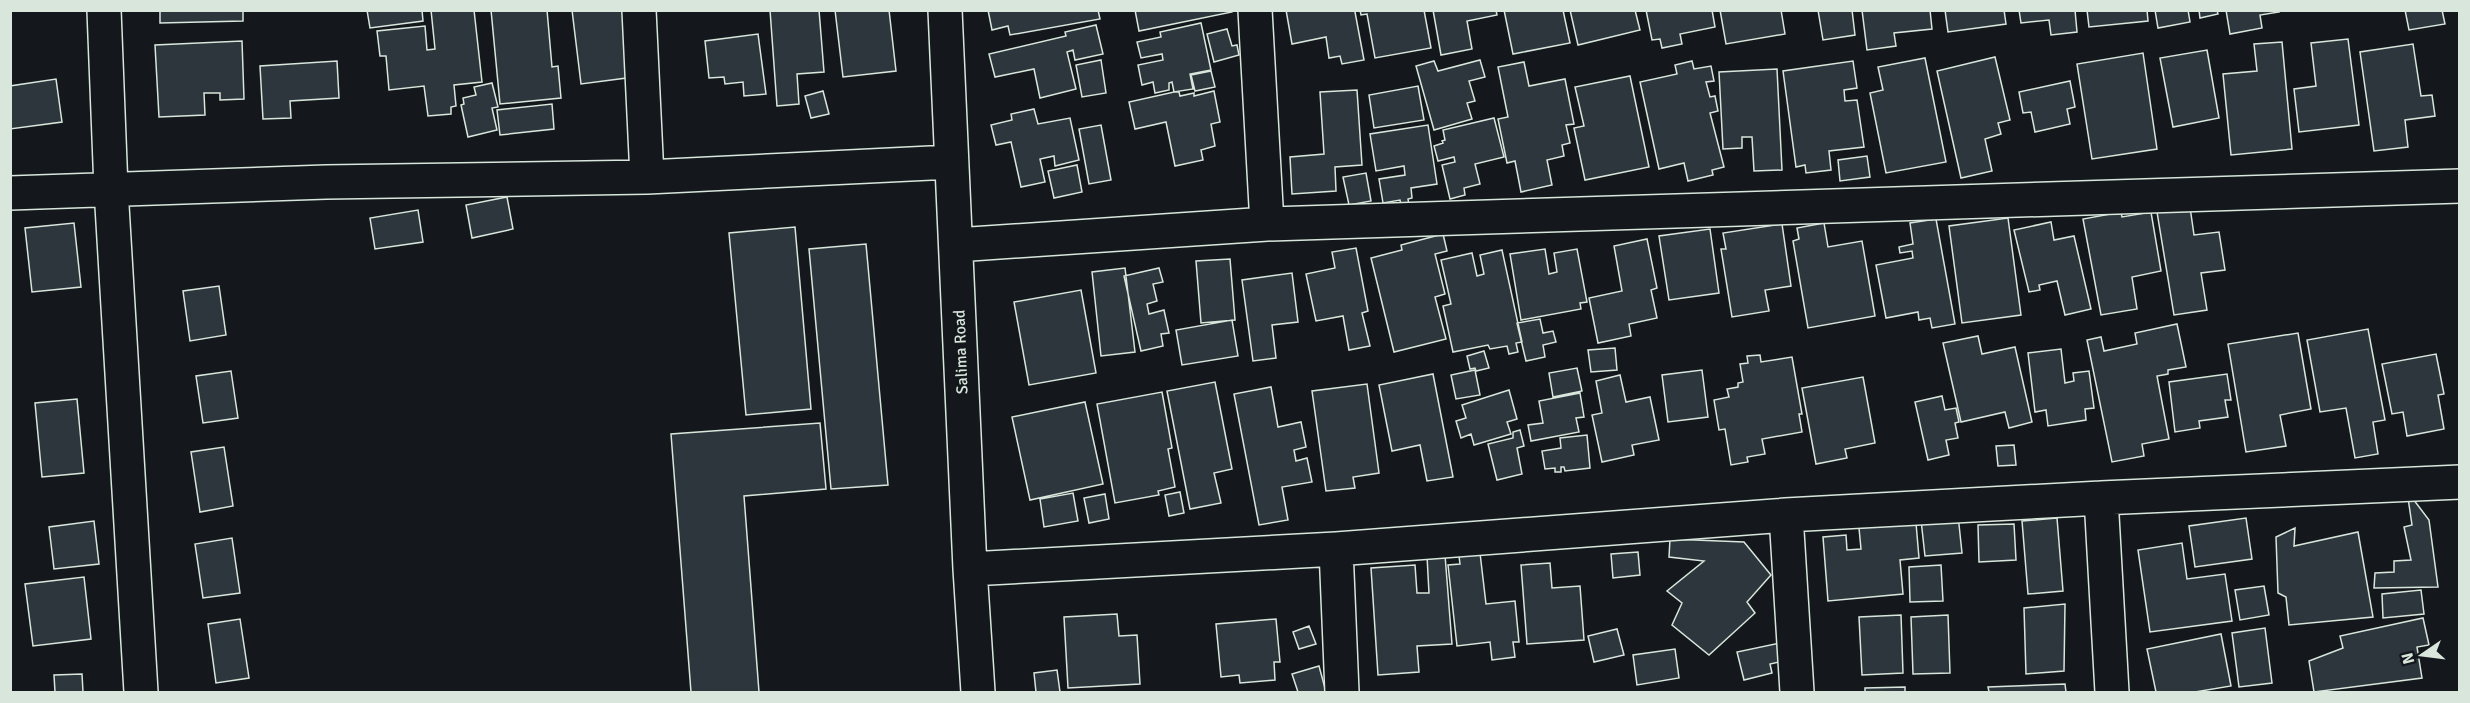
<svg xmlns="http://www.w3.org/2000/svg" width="2470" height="703" viewBox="0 0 2470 703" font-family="Signika,sans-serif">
<rect width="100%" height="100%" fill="#14181c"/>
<path fill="#2c363c" stroke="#d8e6dc" stroke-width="1.5" d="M160,10H243V21L160,23Z
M367,10H422L423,21L370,28Z
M431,10H474L482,82L454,85L456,106L451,107V114L428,116L424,86L389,90L386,56H380L377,31L425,26L427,50L435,49Z
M491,10H547L552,67L558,66L561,98L500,104Z
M572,10H625L634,77L581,84Z
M770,10H819L824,72L797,74L799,104L777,106Z
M835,10H889L896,71L843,77Z
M988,10H1098L1100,19L1010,35L1008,26L992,30Z
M1135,10H1232V12L1139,31Z
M1286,10H1357L1355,12L1364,60L1342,64L1340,56L1329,58L1326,37L1292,44Z
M1360,10H1424L1431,48L1375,58L1367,14L1361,15Z
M1433,10H1496L1497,15L1467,21L1472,49L1441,55Z
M1504,10H1563L1570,43L1513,54Z
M1570,10H1635L1640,30L1578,45Z
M1646,10H1712L1715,27L1680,34L1682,44L1662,48L1660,39L1652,40Z
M1720,10H1781L1785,34L1726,44Z
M1818,10H1852L1855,35L1823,40Z
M1862,10H1930L1932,29L1894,33L1896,46L1867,50Z
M1945,10H2004L2006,24L1948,32Z
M2019,10H2075L2077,32L2051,35L2049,20L2021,23Z
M2087,10H2147L2148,21L2089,27Z
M2155,10H2188L2190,22L2158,28Z
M2199,10H2217L2218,14L2200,18Z
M2226,10H2278L2279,12L2260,15L2262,28L2230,34Z
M2405,10H2442L2445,24L2409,30Z
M1201,23L1211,70L1190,74L1193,89L1174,92L1172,82L1169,83V90L1155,93L1153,82L1142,85L1138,65L1163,60L1162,54L1141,58L1137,42L1161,37L1160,32Z
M1096,25L1103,54L1075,60L1073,50L1067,52L1076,89L1040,98L1034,69L995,77L989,54L1066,36L1065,32Z
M1227,29L1232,46L1237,45L1239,55L1214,62L1207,34Z
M758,34L766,94L744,96L743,82L725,84L724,77L709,78L705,41Z
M2348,39L2359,125L2299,132L2294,89L2316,86L2311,43Z
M242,41L244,99L220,100V93H204L205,115L159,117L155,45Z
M2282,42L2292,149L2231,155L2223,74L2257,71L2254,44Z
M2413,44L2421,96L2432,95L2435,116L2405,120L2408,147L2374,151L2360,52Z
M2207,50L2219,118L2173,127L2160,58Z
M2143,53L2157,149L2092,159L2077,64Z
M1995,57L2010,120L1998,123L2001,134L1985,139L1992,171L1961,178L1937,71Z
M1925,58L1946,162L1886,173L1870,93L1883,90L1878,67Z
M1101,60L1106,93L1082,97L1076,65Z
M1480,60L1485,77L1469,81L1475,101L1467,103L1472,119L1434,130L1416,66L1434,61L1438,71Z
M337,61L339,98L290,101L291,118L263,119L260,66Z
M1692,61L1694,69L1711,66L1714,81L1706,82L1710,97L1715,96L1718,111L1710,113L1724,167L1712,170L1713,175L1688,181L1684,163L1659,169L1640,82L1677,74L1675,65Z
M1853,61L1857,88L1844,90L1845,101L1857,100L1864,147L1829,151L1831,170L1806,173L1805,165L1796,167L1783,71Z
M1524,62L1529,86L1565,79L1574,124L1566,125L1570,143L1562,145L1564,156L1547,160L1552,185L1521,192L1515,161L1507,163L1498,119L1508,117L1498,67Z
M1777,69L1782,170L1754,171L1752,137H1742V148L1723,149L1719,72Z
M1211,71L1215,87L1195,91L1191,75Z
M1630,76L1649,167L1585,180L1574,128L1584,126L1575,87Z
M56,79L62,122L10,129V86Z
M2070,81L2075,107L2067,109L2070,124L2035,132L2031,112L2023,113L2019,92Z
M492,83L498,107L492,108L497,130L468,137L461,105L464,104L463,98L476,95L474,87Z
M1418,86L1424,120L1374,128L1369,95Z
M1357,90L1362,165L1335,167L1336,191L1292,194L1290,157L1324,154L1320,92Z
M823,91L829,114L811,118L805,96Z
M1214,91L1220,122L1211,124L1215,146L1201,150L1203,160L1175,166L1166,122L1135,129L1129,102L1174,92H1179L1180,96L1194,93V96Z
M552,104L554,129L500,135L497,110Z
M1034,109L1038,124L1070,118L1079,160L1055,166L1054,156L1040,159L1045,182L1021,187L1011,142L996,145L991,125L1012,120L1011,114Z
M1494,118L1504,157L1475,164L1480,184L1464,188L1465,195L1450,199L1442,165L1455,162L1454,157L1438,161L1434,146L1443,143L1442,141L1445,140L1443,130Z
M1101,125L1111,180L1089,184L1079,129Z
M1428,125L1437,184L1411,188L1412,198L1408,199L1409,205L1401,206L1400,200L1383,203L1379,179L1405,175L1404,166L1376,171L1370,134Z
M1867,156L1870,177L1840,181L1838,160Z
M1077,165L1082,192L1054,198L1048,171Z
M1366,173L1371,201L1349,205L1343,177Z
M507,197L513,229L472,238L466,205Z
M2190,207L2194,235L2219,232L2225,270L2201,273L2207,310L2174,315L2157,212Z
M418,210L423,242L375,249L370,218Z
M2121,212L2122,217L2151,212L2161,271L2132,277L2137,309L2101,315L2083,219Z
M2008,218L2021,315L1962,323L1949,226Z
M1936,219L1955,324L1932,328L1930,318L1919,320L1918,312L1886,318L1876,265L1913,258L1912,251L1900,253L1899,247L1913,244L1910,223Z
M2051,222L2054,240L2074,236L2091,309L2065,315L2057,281L2039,285L2040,290L2029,292L2014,230Z
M74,223L81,287L32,292L25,228Z
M1824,223L1828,247L1862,241L1875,316L1808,328L1793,241L1799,239L1797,228Z
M1782,224L1791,286L1765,290L1769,311L1732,317L1721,249H1726L1723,233Z
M795,227L811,409L746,415L729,233Z
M1710,229L1719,293L1669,300L1659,236Z
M1443,234L1447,251L1435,254L1445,294L1435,297L1446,339L1394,352L1371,258L1402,250L1401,245Z
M1647,239L1657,288L1651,290L1657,318L1629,324L1631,336L1598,343L1589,298L1622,291L1614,246Z
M866,244L888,485L831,489L809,249Z
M1356,248L1368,311L1362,313L1370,346L1349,350L1343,316L1316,321L1306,274L1335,268L1332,252Z
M1545,249L1549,274L1557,272L1554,253L1577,249L1587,302L1580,303L1581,309L1521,320L1510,254Z
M1502,250L1522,342L1516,343L1518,352L1509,354L1507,346L1490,349L1488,345L1453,352L1443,306L1451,304L1441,260L1472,253L1477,276L1484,274L1480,255Z
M1230,259L1235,320L1201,323L1196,261Z
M1125,268L1135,352L1101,356L1092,272Z
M1159,268L1163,282L1153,284L1157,301L1147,304L1149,314L1164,310L1169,333L1161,334L1163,346L1141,351L1124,276Z
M1292,273L1298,322L1272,325L1276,358L1253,361L1242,280Z
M219,286L226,335L190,341L183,291Z
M1081,290L1096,373L1029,385L1014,302Z
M1540,319L1543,333L1553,331L1556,342L1543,345L1545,357L1526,361L1517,323Z
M1232,320L1238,356L1182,365L1176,330Z
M2177,324L2186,367L2168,370V374L2157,376L2169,439L2142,444L2144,456L2112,462L2087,340L2101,337L2104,351L2137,344L2135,333Z
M2368,329L2385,420L2373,422L2378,454L2355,458L2346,408L2320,412L2307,340Z
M2298,333L2311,409L2280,415L2286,446L2246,452L2228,344Z
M1978,336L1982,354L2015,347L2032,422L2009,428L2005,412L1961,422L1943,343Z
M1615,348L1617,370L1591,372L1588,350Z
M2061,349L2065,383L2074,381L2073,373L2089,371L2094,408L2085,409L2086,420L2048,426L2046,410L2035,412L2028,353Z
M1484,351L1489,368L1476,371L1475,368L1470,369L1467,356Z
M2436,354L2444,394L2438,395L2444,429L2407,436L2403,412L2392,414L2382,364Z
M1760,355L1761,362L1792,357L1802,414H1799L1802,432L1762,439L1765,454L1747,457L1748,462L1731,465L1725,429L1719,430L1714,400L1729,397L1727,389L1738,387V383L1743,382L1740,364L1748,363L1747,356Z
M1577,368L1582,391L1553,397L1549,373Z
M1475,370L1480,395L1456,399L1451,375Z
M1702,370L1708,417L1668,422L1662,375Z
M231,371L238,418L203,423L196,376Z
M1433,374L1453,477L1427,481L1420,445L1392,451L1379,385Z
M2227,374L2231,400H2225L2228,417L2199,421L2200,428L2175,432L2169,382Z
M1620,375L1626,402L1650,397L1659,440L1632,445L1634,455L1602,462L1592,415L1602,413L1596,381Z
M1863,377L1875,443L1845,449L1847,458L1816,464L1802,388Z
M1215,382L1232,469L1214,473L1221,503L1190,509L1167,391Z
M1367,384L1379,473L1353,477L1355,488L1326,491L1312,391Z
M1271,387L1278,427L1301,422L1306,447L1294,450L1296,461L1307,458L1312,482L1282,487L1288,520L1259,525L1234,394Z
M1509,390L1517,419L1507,422L1511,434L1474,445L1471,434L1461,438L1456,421L1466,418L1462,405Z
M1162,392L1172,448L1168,449L1175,487L1158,491L1159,495L1115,503L1097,404Z
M1580,393L1584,417L1576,418L1579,432L1531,441L1528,425L1543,423L1539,401Z
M1942,396L1945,410L1956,408L1959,422L1955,423L1958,438L1946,440L1949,455L1928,460L1915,402Z
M77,399L84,473L42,477L35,403Z
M1085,402L1103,484L1030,500L1012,417Z
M820,423L826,489L744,496L759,692H691L671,434Z
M1520,430L1524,446L1517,448L1522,474L1497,480L1488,444L1513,438V432Z
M1587,435L1590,468L1565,471L1564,467H1561V472H1555V468L1545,469L1542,451L1561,448L1560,438Z
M2014,445L2016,465L1998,466L1996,446Z
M224,447L233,506L200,512L191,452Z
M2407,491L2429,520L2438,587L2374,588L2375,573L2394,572V561L2411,560L2404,527L2412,525Z
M1180,492L1184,513L1169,516L1165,495Z
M1073,493L1078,521L1044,527L1040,499Z
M1105,494L1109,519L1089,523L1084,498Z
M1958,515L1962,553L1925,556L1921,520Z
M2057,518L2063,591L2028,594L2022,521Z
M2246,518L2252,559L2195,567L2189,526Z
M94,521L99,564L54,569L49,527Z
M1916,523L1919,558L1900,560L1903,594L1828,601L1823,537L1846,535L1847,550L1861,549L1859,528Z
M2014,524L2016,560L1979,562L1978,525Z
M2295,528L2294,546L2358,532L2373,617L2289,625L2286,597L2278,593L2276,537Z
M232,538L240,593L203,598L195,544Z
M1670,539L1744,542L1771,575L1747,602L1755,613L1709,655L1672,625L1682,603L1667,591L1704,561L1669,557Z
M2182,543L2187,579L2225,574L2232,621L2150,632L2138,550Z
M1638,552L1640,575L1613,578L1611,554Z
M1480,553L1486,604L1515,601L1519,642H1513L1515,657L1492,660L1490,642L1457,646L1448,565L1460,564L1459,556Z
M1445,555L1452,644L1417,646L1419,672L1378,675L1371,568L1415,565L1417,593H1429L1427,556Z
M1550,563L1552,588L1580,586L1584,640L1527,644L1521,565Z
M1941,565L1943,601L1910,602L1909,567Z
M84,577L91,639L33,646L25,584Z
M2264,586L2269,615L2240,620L2235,590Z
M2421,590L2424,614L2383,618L2382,594Z
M2065,604L2064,671L2026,674L2024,608Z
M1117,614L1119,636L1137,635L1140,684L1068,688L1064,617Z
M1901,615L1903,673L1862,675L1859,617Z
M1948,615L1950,673L1913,674L1911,617Z
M2423,618L2429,645L2417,647L2422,678L2314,692L2309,661L2343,648L2340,636Z
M240,619L249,678L216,683L208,624Z
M1276,619L1280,662H1274L1275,680L1240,683L1239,675L1221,677L1216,624Z
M1309,626L1316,644L1299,649L1293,632Z
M2265,628L2272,683L2239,687L2232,633Z
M1617,629L1624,655L1594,662L1588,636Z
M2221,634L2231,686L2195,692H2156L2147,649Z
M1780,643L1784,661L1770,664L1772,673L1744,680L1737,652Z
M1675,649L1679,678L1637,685L1633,655Z
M1319,666L1326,692H1298L1292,674Z
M1057,670L1060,692H1036L1034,673Z
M82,674L83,692H55L54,675Z
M2065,684L2066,692H1989L1988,687Z
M1905,687V692H1865V688Z"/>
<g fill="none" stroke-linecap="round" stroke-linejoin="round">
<g stroke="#d8e6dc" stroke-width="36">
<path id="minor" d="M104,10L111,189L141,692
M639,10L647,177
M945,10L970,569L978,692
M1255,10L1267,224
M10,193L326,182L647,177L951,162
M956,245L1267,224L2460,186
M2101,498L2112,692
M1786,515L1797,692
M1336,549L1342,692
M970,569L1336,549L1786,515L2101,498L2460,482"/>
</g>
<use href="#minor" stroke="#14181c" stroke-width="33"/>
</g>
<g text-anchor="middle" stroke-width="4.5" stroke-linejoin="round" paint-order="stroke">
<g font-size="16" fill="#d8e6dc" stroke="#14181c">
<text transform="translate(960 352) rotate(-92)" y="6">Salima Road</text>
</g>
</g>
<rect width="2470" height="703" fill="none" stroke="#d8e6dc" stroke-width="24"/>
<g transform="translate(2422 655) rotate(256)" stroke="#14181c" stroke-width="4.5" paint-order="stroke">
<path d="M0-4.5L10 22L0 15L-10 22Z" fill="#d8e6dc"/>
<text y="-9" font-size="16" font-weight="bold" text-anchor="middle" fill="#d8e6dc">N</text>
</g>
</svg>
